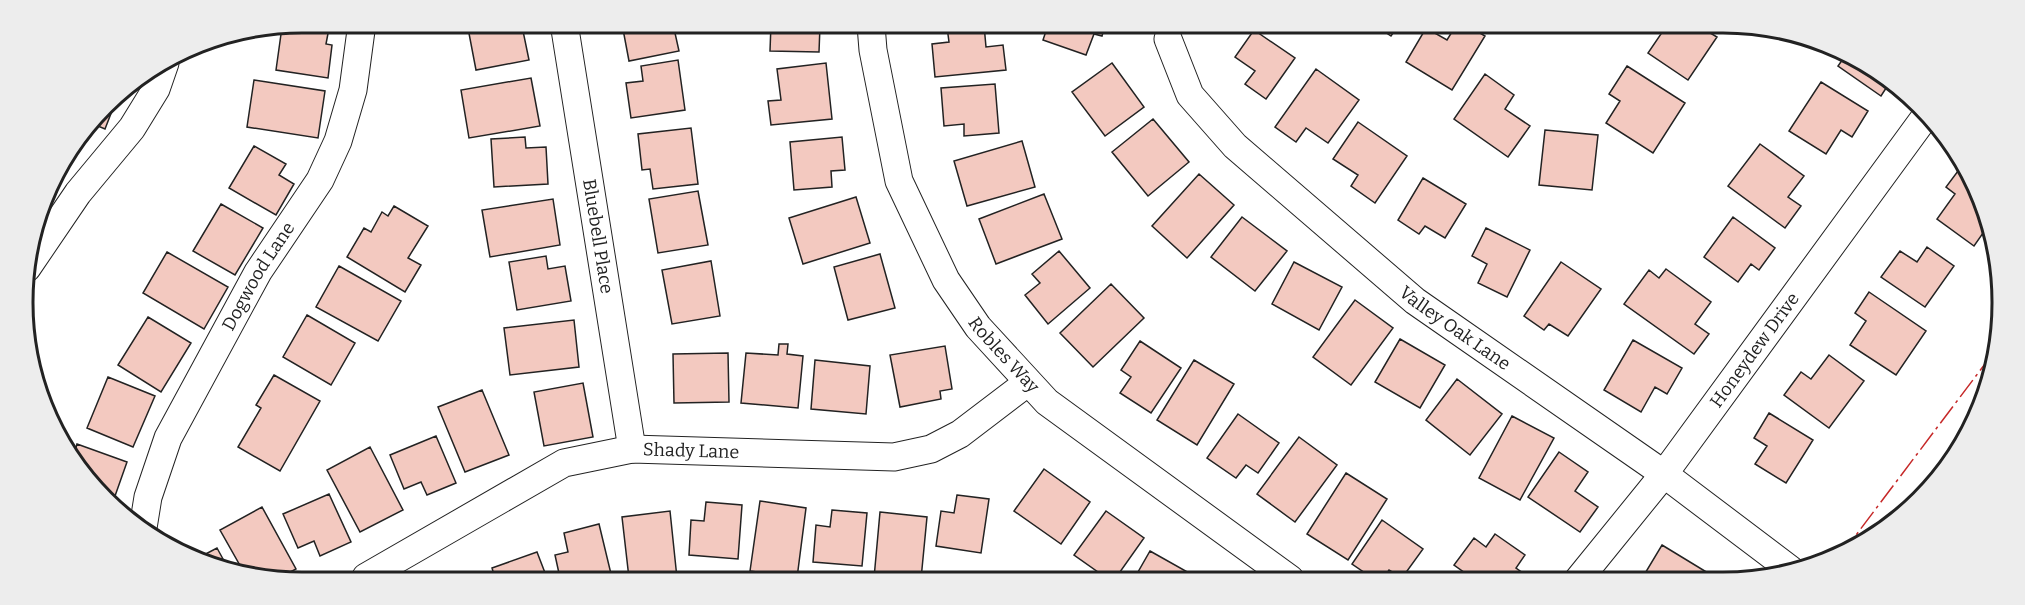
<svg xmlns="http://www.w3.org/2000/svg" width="2025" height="605" viewBox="0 0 2025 605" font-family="Bitter,serif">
<rect width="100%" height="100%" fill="#fff"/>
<path fill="#f3c9c0" stroke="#222" stroke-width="1.5" d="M302,22L330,23L326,44L332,45L328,78L276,70L282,27Z
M467,23H505L506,29L522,26L529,60L476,70Z
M622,24H673L679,51L629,61Z
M771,24H824V26H820L819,52L770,51Z
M963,25H984L986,47L1003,45L1006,70L935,77L932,44L949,42L947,27Z
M1048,25H1105L1102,36L1094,34L1086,55L1043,40Z
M1376,26H1398L1391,36Z
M1455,27H1470L1485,36L1452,90L1406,62L1426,28L1447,40Z
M1652,27L1702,28L1717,37L1688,80L1648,53L1661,34Z
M1254,30L1295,58L1266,99L1245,84L1255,71L1235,57Z
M1845,56L1878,70L1890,82L1881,96L1838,66Z
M678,60L685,110L631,118L626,83L643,81L641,66Z
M826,63L832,119L771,125L768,101L781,100L777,69Z
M1112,63L1144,107L1105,136L1072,92Z
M1627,66L1685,103L1653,153L1606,123L1620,101L1609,94Z
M1316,69L1359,100L1328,143L1306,128L1296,142L1275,127Z
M1485,74L1514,95L1505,109L1530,126L1508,157L1454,119Z
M531,78L540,126L469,138L461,90Z
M254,80L325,91L318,138L247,127Z
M1821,82L1868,111L1852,137L1841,130L1826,154L1789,131Z
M995,84L999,133L964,136V124L944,126L941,88Z
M111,101L115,103L105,129L93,124Z
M1153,119L1189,162L1148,196L1112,152Z
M1358,122L1407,156L1375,203L1351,186L1358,175L1333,159Z
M691,128L698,184L653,189L650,169L642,170L638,134Z
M1545,130L1598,135L1592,190L1539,185Z
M525,137L526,148L546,147L548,184L494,187L491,139Z
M842,137L845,170L831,171L832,187L794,190L790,142Z
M1022,141L1035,187L967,206L954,161Z
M1760,144L1804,176L1788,197L1801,206L1785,228L1728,186Z
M254,146L286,164L279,175L294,184L276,215L229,188Z
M1961,167L1964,169L1988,226L1974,246L1937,219L1955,194L1946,187Z
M1199,174L1234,205L1187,258L1152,226Z
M1423,178L1466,204L1445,238L1425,226L1419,234L1398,220Z
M698,191L708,245L658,253L649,199Z
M1044,194L1062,239L996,264L979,219Z
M856,197L870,243L803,264L789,218Z
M553,199L560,245L490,257L482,210Z
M221,204L263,228L235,275L193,251Z
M394,206L428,226L408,258L421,265L405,292L347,257L364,228L371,232L382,212L388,216Z
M1242,217L1287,251L1255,291L1211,257Z
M1733,217L1775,248L1759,270L1751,264L1738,282L1704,257Z
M1486,228L1530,250L1507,297L1478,283L1487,264L1472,256Z
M1927,247L1954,266L1925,307L1881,277L1900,251L1917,262Z
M1059,251L1090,288L1048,324L1025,295L1040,283L1032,274Z
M167,252L228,287L204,329L143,293Z
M880,254L895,308L848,320L834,267Z
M546,256L548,269L565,266L571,301L517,310L509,262Z
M711,261L720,316L672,324L662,270Z
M1294,262L1342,287L1319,330L1272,304Z
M1561,262L1601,289L1568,336L1549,324L1544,330L1524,316Z
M339,266L401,301L378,341L316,307Z
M1666,269L1711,302L1695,324L1709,334L1694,354L1624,304L1649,270L1659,278Z
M1111,284L1144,318L1093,367L1060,333Z
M1869,292L1926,331L1896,375L1850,345L1866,321L1855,313Z
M1355,300L1393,328L1351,385L1313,357Z
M307,315L355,343L331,385L283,357Z
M148,317L191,343L161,392L118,365Z
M574,320L579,367L510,375L504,328Z
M1400,339L1445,365L1420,408L1375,382Z
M1633,340L1682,368L1667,394L1655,387L1641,412L1604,390Z
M1140,341L1181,368L1151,413L1120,393L1131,377L1121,370Z
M779,344H788L787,354L803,356L798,408L741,403L746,353L778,355Z
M945,346L952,389L940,391L941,399L900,407L890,355Z
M728,353L729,402L674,403L673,354Z
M1829,355L1864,381L1829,428L1784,395L1801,372L1811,379Z
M815,360L870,366L866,414L811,409Z
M1194,360L1234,384L1197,445L1157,420Z
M274,375L320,401L280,471L238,447L261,408L256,405Z
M108,377L155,396L133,447L87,428Z
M1457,379L1502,414L1470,455L1426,420Z
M583,383L593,437L544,446L534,392Z
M482,390L509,455L465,472L438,407Z
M1769,413L1813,440L1786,483L1755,464L1767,446L1754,438Z
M1238,414L1279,443L1258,473L1246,465L1236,478L1207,458Z
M1512,416L1554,438L1520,500L1479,478Z
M436,436L456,483L427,495L421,482L404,489L390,455Z
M1299,437L1337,465L1295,522L1257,494Z
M77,444L127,462L115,496L102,491L80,473L73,458Z
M370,447L403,510L360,532L327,470Z
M1559,452L1588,472L1575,491L1598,507L1580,532L1528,497Z
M1044,469L1090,502L1061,544L1014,511Z
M1346,473L1387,499L1348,560L1307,534Z
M329,494L351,542L320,556L314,541L298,548L283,514Z
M957,495L989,499L981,553L936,546L941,511L954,513Z
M760,501L806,508L797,578L750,571Z
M706,502L742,505L738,559L689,555L691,520L704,521Z
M262,507L296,569L281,577L246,576L220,530Z
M832,510L867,513L862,566L813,562L816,525L830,527Z
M670,511L677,578H629L622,517Z
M1106,511L1144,538L1115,579H1108L1074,555Z
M880,512L927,517L921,579L874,578Z
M1382,520L1423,549L1402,578L1389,570L1383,579H1374L1352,564Z
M599,524L612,578H560L555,555L568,552L564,533Z
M1495,534L1525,555L1516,568L1530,578L1528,580H1475L1454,565L1474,538L1486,547Z
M1662,545L1713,576L1710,580H1641Z
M217,548L229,570L198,558Z
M1150,551L1191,574L1188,579H1134Z
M537,552L547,578H495L492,568Z"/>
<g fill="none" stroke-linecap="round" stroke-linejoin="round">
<g stroke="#222" stroke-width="29">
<g id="minor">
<path id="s1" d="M564,23L632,449"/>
<path id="s2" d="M871,25L873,50L899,181L946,280L978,327L1047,402L1290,579"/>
<path id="s3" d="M1168,39L1190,95L1235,146L1415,301L1664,474L1791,570"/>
<path d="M27,268L78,193L132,128L156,89L165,63"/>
<path id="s4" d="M143,528L148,497L168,438L258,272L320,180L338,141L353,90L362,23"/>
<path id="s5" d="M366,577L564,463L632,449L894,457L931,449L960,434L1027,383"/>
<path id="s6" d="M1578,580L1664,474L1925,117"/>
</g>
</g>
<use href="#minor" stroke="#fff" stroke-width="27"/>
<path stroke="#c62828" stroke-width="1.5" stroke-dasharray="21 4.5 3 4.5" stroke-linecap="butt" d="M1841,555L1997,348"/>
</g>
<g text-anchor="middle" stroke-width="4.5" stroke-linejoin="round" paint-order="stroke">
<g font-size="18" fill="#222" stroke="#fff">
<text dy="6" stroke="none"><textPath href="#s1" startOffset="216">Bluebell Place</textPath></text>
<text dy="6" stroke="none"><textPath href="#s4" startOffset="279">Dogwood Lane</textPath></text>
<text dy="6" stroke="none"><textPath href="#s3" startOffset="414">Valley Oak Lane</textPath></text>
<text dy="6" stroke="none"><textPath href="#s6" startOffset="290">Honeydew Drive</textPath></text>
<text dy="6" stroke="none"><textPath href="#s2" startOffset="363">Robles Way</textPath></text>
<text dy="6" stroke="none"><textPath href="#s5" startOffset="357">Shady Lane</textPath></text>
</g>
</g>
<path d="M0 0H2025V605H0ZM302 33H1723A269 269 0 0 1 1992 302V303A269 269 0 0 1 1723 572H302A269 269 0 0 1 33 303V302A269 269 0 0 1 302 33Z" fill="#ededed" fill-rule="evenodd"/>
<path fill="none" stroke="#222" stroke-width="3" d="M302 33H1723A269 269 0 0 1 1992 302V303A269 269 0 0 1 1723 572H302A269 269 0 0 1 33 303V302A269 269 0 0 1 302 33Z"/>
</svg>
